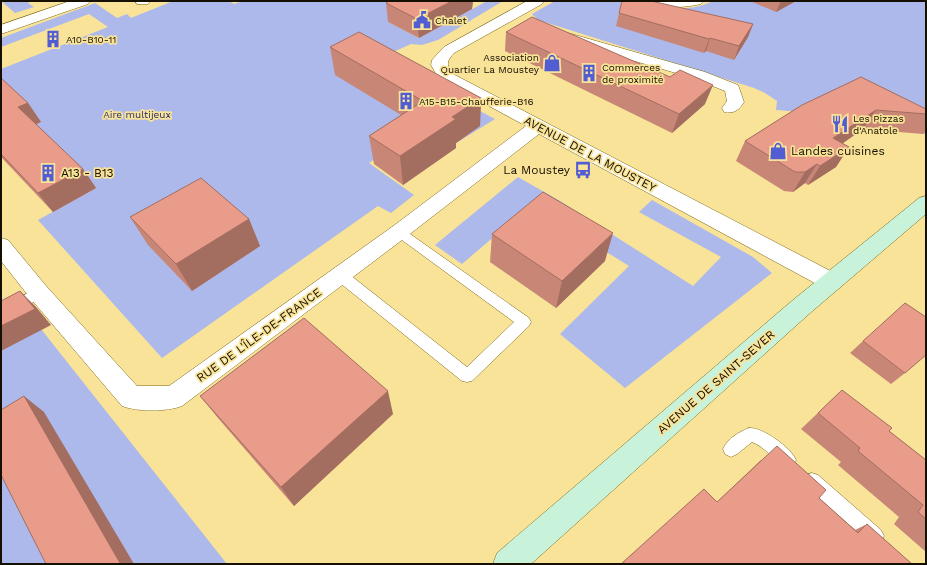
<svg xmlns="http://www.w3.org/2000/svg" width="927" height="565" viewBox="0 0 927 565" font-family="'Work Sans',sans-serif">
<rect width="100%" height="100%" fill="#f8e398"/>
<path fill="#adb9eb" d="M1,1H32L28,3L34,7L15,13Z
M173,1H229L234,4L242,1H442L388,22L419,38L487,1H503L438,40L422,45L411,44L380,58L495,119L453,145L413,134L369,163L414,195L391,213L378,206L162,358L38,220L96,188L32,126L41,122L1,98V69L108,27L89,14L1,47V38L95,3L117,18L127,14L131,18Z
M555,1C579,1 603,0 626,1C657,3 683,16 713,1H926V135L844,93L815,113L776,110L777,101L765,93L754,88L538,20L532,14Z
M518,177L560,201L693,286L721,257L639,212L652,200L753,257L772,273L625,388L560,334L629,266L531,205L462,264L435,245Z
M41,329L227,564H1V350Z"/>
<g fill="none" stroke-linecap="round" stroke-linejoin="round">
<g stroke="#7b6818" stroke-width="1">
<path id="lane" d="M399,228L403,229L529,318L531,322L529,326L472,381L467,382L462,381L335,279L334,275L335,271L340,270L345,271L467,367L514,322L395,235L393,232L395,229Z
M39,288L44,289L46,293L44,297L1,318V306Z
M749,428C763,427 791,448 796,460L794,466L788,468C774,462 766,447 752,442L737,454L731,457L725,454L723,449C728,438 739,432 749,428Z
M812,473L818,475L881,530L884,536L881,542L875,545L869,542L806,487L804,481L806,475Z"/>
</g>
<g stroke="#7b6818" stroke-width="1">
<path id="street" d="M70,1H90L88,4L1,34V25Z
M135,1H150L148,4H137Z
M527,1H544L542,4L454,53C447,61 446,63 451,73L840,276L843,282L840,288L832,291L824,288L539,134L406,237L182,406C167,412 137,412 122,406L31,299L1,261V238L8,240L47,287L137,386H169L392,227L526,126L439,79L431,65L432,60L444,47Z
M649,1H703L701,4C684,8 668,8 651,4Z
M568,33L705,72L738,85L744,102C739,110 734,114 724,112L722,108L727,101L725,91L693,78L563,40L561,37L563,34Z"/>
</g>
<g stroke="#7b6818" stroke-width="1">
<path id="secondary" d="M926,196V214L809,314L531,564H493L497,553L793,300L919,198Z"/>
</g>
<use href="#lane" fill="#fff" fill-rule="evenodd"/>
<use href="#street" fill="#fff" fill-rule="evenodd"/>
<use href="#secondary" fill="#c9f2db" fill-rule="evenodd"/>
</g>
<path fill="#c88676" d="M389,1H473L472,9L419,38L388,22L386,3Z
M750,1H796L776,12Z
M619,13L753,24L748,37L734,60L706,51L704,53L616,26Z
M506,32L705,104L672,133L505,51Z
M330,47L481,98L480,126L456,143V148L403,185L374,164L369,136L401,115L335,75Z
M1,78L28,103L41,122L36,124L83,169L96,188L53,212L1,157Z
M802,105L926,109V131L923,134L863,129L842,144L849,147L836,167L808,185L805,183L793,192L784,191L736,161L745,141Z
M130,217L249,219L260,246L192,291L148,245Z
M492,234L605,261L556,308L490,262Z
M863,341L905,373L891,384L850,353Z
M842,390L889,431L926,460V552L894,524L899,517L838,465L841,462L801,429Z
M200,396L393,414L294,506L218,418Z
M761,460L819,498L855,530L867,524L912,564L717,502Z"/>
<path fill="#a36d60" d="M452,1H473L472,9L419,38L417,19Z
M781,1H796L776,12Z
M753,24L748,37L734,60L739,46Z
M710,38L706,51L704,53L709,39Z
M713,85L705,104L672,133L679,114Z
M481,98L480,126L456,143V148L403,185L400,156L452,117Z
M28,103L41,122L32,126L18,107Z
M876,110L863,129L821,158L833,138Z
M849,147L836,167L808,185L820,166Z
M817,164L805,183L793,192L805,172Z
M83,169L96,188L53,212L38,193Z
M249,219L260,246L192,291L176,264Z
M613,233L605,261L556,308L562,281Z
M20,291L36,307L51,325L1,351V326Z
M388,391L393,414L294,506L281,487Z
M24,396L44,412L134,564H118Z"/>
<path fill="#e99c89" stroke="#a36d60" d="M389,1H452L417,19L386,3Z
M622,1H651L753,24L739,46L710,38L709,39L619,13Z
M532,17L670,77L680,70L713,85L679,114L506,32Z
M359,32L481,98L452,117L456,119L400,156L369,136L423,101L330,47Z
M861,77L926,109V114L876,110L833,138L849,147L820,166L817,164L805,172H795L745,141L802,105Z
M1,78L28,103L18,107L83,169L38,193L1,154Z
M201,178L249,219L176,264L130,217Z
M543,192L613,233L562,281L492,234Z
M20,291L35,309L1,326V301Z
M905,303L926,317V355L905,373L863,341Z
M304,318L388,391L281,487L200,396Z
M842,390L892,428L889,431L926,460V519L918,512L923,505L858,451L860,448L818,413Z
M24,396L120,563L118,564H46L1,475V410Z
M777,446L826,490L819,498L858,533L867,524L912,564H621L704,489L717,502Z"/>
<defs>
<g id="civic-bare" transform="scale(1.38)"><path d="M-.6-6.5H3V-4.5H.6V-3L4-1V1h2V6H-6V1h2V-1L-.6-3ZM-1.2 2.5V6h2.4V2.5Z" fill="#525dd4" stroke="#f8e398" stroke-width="2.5" paint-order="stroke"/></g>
<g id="building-bare" transform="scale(1.38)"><path d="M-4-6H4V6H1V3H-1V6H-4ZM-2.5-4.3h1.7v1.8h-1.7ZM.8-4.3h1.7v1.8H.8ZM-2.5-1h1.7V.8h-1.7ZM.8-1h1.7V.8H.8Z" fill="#525dd4" stroke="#f8e398" stroke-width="2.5" paint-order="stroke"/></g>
<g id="shop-bare" transform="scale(1.38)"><path d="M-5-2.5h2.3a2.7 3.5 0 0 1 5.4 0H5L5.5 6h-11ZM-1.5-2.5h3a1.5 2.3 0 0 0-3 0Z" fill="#525dd4" stroke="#f8e398" stroke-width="2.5" paint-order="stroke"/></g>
<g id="restaurant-bare" transform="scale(1.38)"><path d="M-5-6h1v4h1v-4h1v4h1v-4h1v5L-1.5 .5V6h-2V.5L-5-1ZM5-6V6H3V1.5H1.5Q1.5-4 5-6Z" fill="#525dd4" stroke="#f8e398" stroke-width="2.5" paint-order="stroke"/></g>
<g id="bus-bare" transform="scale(1.38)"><path d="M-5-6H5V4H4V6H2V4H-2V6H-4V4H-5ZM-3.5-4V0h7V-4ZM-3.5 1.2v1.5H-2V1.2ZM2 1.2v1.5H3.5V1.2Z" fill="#525dd4" stroke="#f8e398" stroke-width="2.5" paint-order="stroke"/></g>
</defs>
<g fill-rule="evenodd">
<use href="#civic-bare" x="422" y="20"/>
<use href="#building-bare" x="53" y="39"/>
<use href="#shop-bare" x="552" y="63"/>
<use href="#building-bare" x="589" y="73"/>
<use href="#building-bare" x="406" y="101"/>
<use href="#restaurant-bare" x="840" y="124"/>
<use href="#shop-bare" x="778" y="151"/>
<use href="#bus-bare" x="583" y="170"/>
<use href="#building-bare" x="48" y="173"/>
</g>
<g text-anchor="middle" stroke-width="3.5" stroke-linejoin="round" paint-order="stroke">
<g font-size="10" fill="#150f00" stroke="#f8e398" text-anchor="start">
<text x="435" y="24">Chalet</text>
<text x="66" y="43">A10-B10-11</text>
<text x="539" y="61" text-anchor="end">Association<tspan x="539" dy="12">Quartier La Moustey</tspan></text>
<text x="602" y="71">Commerces<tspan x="602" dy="12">de proximité</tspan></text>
<text x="419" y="105">A15-B15-Chaufferie-B16</text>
<text x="853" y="122">Les Pizzas<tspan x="853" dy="12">d'Anatole</tspan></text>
</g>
<g font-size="10" fill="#252b6d" stroke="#f8e398">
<text x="137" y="118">Aire multijeux</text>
</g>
<g font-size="12" fill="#150f00" stroke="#f8e398" text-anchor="start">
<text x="791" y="155">Landes cuisines</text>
<text x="570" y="174" text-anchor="end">La Moustey</text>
<text x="61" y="177">A13 - B13</text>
</g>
<g font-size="12" fill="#150f00" stroke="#f8e398">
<text transform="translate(590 154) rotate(28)" y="4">AVENUE DE LA MOUSTEY</text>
<text transform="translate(259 335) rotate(-36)" y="4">RUE DE L'ÎLE-DE-FRANCE</text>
<text transform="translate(716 382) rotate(-41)" y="4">AVENUE DE SAINT-SEVER</text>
</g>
</g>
<rect width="927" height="565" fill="none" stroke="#150f00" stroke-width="4"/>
</svg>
